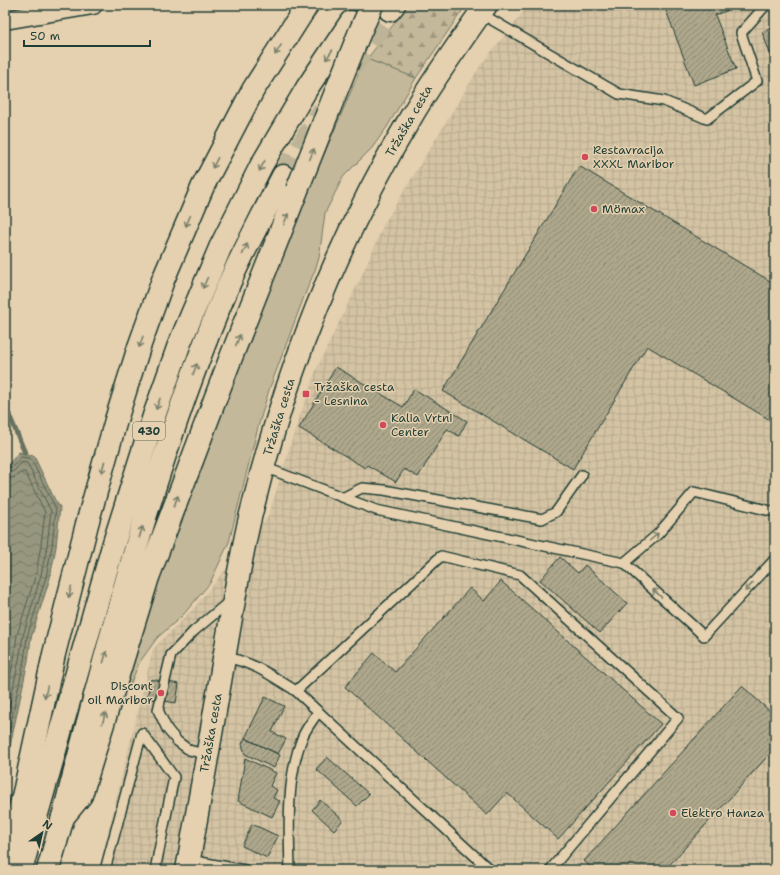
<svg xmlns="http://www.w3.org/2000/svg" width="780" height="875" viewBox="0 0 780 875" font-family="'Shantell Sans',sans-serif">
<defs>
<pattern id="industrial-grid" width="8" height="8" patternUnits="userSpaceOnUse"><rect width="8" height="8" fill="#d4c4a4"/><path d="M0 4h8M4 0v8" fill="none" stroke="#b6a98e"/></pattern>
<pattern id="forest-firs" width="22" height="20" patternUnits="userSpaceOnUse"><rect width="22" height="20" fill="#c4b89a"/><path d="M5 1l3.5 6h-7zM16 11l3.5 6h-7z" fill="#9f977e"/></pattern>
<pattern id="water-waves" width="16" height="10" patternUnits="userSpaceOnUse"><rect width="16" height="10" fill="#97967e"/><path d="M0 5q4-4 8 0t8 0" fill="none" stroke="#7b7c68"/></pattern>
<pattern id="building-hatch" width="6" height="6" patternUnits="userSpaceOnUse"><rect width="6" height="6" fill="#aea78c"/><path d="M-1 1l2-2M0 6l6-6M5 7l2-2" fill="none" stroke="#8d8973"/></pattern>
</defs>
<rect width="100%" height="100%" fill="#e5d0af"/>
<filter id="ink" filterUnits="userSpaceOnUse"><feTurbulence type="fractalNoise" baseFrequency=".025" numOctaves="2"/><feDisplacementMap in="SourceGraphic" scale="8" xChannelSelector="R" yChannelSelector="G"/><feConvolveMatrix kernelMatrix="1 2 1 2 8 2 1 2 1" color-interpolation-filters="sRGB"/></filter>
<g filter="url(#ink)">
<path fill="url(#industrial-grid)" d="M529,5H775V870H99L153,649L195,607L269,515L294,433L316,370L361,277L384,224L480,66Z"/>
<path fill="#c4b89a" stroke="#727a67" d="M367,59L416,78L387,127L372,148L343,177L325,213L319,258L315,270L305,294L269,390L258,427L229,542L210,583L183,615L157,638L139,663L130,685L127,686H125L136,646L164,565L238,368L310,187L364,61Z"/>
<path fill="url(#forest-firs)" stroke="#727a67" d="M5,5H46L5,12Z
M404,5H466L416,78L367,59L400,16L398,12Z"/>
<path fill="url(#water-waves)" stroke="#677260" d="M19,452L34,456L55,500L60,507L56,547L50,578L31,638L28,661L5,770V465L9,464Z"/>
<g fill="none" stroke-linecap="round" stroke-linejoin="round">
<path stroke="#4f6152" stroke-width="1" d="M5,469L12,467L21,457L31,459L56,509L52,546L46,577L27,637L24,661L5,750
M5,474L14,471L22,462L27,463L51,511L47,546L41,575L23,636L19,660L5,726
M5,480L16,477L22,472H25L45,512L41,545L36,574L17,635L14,659L5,699"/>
<path stroke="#677260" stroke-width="5" d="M5,405L25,453"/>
</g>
<path fill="url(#building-hatch)" stroke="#1f3d34" d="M664,5H742L715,15L736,69L694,85Z
M775,27V66L762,32Z
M579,166L775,284V423L647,346L573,469L443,391Z
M336,367L403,407L414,389L467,421L459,436L447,429L418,477L404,469L396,482L367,465L365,468L299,428Z
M560,557L578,573L585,565L627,603L600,633L540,580Z
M501,581L661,724L558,839L507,793L487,815L345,687L374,653L395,672L470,588L484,601Z
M151,679L179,684L176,703L147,698Z
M742,686L775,716V748L665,870H594L584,861Z
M265,697L284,706L272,732L286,739L278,754L245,738Z
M245,738L280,755L274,768L245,754L242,744Z
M327,757L369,794L357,806L316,769Z
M245,758L276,773L270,786L277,790L273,798L280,801L272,817L238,801Z
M320,800L343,820L334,830L312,810Z
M252,824L278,836L267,858L242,846Z"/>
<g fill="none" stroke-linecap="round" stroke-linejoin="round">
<path stroke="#bdb396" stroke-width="22" stroke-dasharray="22 11" stroke-linecap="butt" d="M350,69L390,10
M283,176L323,111"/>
<g stroke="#1f3d34" stroke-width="12">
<path id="lane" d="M480,13L619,94L664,101L707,119L757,81L741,33L766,5
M264,467L376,510L624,563L704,636L775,559
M344,497L362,488L384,490L542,519L556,512L582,475
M624,563L658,534L694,492L775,512
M225,657C253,662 272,676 296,691L490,870
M296,691L441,556L520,575L678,718L550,870
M208,755L189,750L177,741L167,729L158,710L171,655L194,631L231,600
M189,860L245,870
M105,870L142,733L174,777L155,870
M290,870C289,826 286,777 303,736C307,727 313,720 318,712"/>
</g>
<g stroke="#1f3d34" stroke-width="21">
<path id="street" d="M5,20L93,5"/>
</g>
<g stroke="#1f3d34" stroke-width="25">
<path id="secondary" d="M5,870L25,788L54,654L87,524L116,420L139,347L163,280L203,186L253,90L307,5
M48,870L63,817L81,795L148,577L228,365L297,190
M187,870C201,794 214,717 227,641C234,601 240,561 249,522C283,380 336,242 411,117C434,78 460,42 486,5"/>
</g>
<g stroke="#1f3d34" stroke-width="25">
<path id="highway" d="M390,10L394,5
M63,817C110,638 155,457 228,286C244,249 264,213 283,176
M21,870L113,546L154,416L179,345L220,248L261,166L307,88L351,22"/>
</g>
<use href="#lane" stroke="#e5d0af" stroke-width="9"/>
<use href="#street" stroke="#e5d0af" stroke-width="18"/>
<use href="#secondary" stroke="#e5d0af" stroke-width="22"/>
<use href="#highway" stroke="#e5d0af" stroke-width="22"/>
<g stroke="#1f3d34" stroke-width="25" stroke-linecap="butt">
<path id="secondary-bridge" d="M297,190L359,34L372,5"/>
</g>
<use href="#secondary-bridge" stroke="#e5d0af" stroke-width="22"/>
</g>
<defs><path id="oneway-shaft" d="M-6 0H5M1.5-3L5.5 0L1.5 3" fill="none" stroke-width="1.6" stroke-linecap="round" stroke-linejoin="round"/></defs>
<g stroke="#787f6b">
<use href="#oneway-shaft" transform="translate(278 50) rotate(122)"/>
<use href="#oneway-shaft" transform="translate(329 55) rotate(124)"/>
<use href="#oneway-shaft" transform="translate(312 154) rotate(-68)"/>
<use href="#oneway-shaft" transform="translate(215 163) rotate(117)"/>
<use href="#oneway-shaft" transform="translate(262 166) rotate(118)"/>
<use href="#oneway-shaft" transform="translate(286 219) rotate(-68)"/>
<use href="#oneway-shaft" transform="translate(188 221) rotate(113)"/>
<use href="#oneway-shaft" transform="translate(245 249) rotate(-65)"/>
<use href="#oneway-shaft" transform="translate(205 283) rotate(114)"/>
<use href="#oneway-shaft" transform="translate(238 340) rotate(-68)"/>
<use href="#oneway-shaft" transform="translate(141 342) rotate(109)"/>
<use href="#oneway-shaft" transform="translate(195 369) rotate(-69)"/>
<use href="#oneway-shaft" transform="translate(158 404) rotate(110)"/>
<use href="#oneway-shaft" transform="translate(103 467) rotate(105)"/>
<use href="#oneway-shaft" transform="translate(176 501) rotate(-70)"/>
<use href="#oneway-shaft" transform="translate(141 532) rotate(-73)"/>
<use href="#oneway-shaft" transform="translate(654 537) rotate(-42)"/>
<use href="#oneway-shaft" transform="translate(749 587) rotate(133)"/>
<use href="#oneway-shaft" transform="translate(70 592) rotate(104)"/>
<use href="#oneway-shaft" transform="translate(657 593) rotate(-137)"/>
<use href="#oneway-shaft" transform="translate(105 657) rotate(-74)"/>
<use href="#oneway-shaft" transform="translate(46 692) rotate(102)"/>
<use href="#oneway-shaft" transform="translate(104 718) rotate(-73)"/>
</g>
</g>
<g fill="#d1495b" stroke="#e5d0af" stroke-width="1.5">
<circle cx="585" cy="157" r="4"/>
<circle cx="594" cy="209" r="4"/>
<rect x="302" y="390" width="8" height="8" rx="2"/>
<circle cx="383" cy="425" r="4"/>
<circle cx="161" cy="693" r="4"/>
<circle cx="673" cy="813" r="4"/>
</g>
<g text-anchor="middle" stroke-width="3" stroke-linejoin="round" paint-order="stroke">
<rect fill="#e5d0af" stroke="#5a6959" stroke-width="1" x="133" y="422" width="32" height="18" rx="3"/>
<g font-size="11" font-weight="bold" fill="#1f3d34">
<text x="149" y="435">430</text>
</g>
<g font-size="12" fill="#1f3d34" stroke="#e5d0af">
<text transform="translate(409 121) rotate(-60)" y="4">Tržaška cesta</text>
<text transform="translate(279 417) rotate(-73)" y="4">Tržaška cesta</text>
<text transform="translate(211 733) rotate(-80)" y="4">Tržaška cesta</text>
</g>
<g font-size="12" fill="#1f3d34" stroke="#e5d0af" text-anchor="start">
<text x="593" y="154">Restavracija<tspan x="593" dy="14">XXXL Maribor</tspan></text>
<text x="602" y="213">Mömax</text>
<text x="314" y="391">Tržaška cesta<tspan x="314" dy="14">- Lesnina</tspan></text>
<text x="391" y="422">Kalia Vrtni<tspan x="391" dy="14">Center</tspan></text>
<text x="153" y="690" text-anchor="end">Discont<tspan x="153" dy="14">oil Maribor</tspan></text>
<text x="681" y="817">Elektro Hanza</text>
</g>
</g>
<rect width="780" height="875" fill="none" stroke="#e5d0af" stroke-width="20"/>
<rect x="10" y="10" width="760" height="855" fill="none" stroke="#1f3d34" stroke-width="1.5" filter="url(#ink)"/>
<g transform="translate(42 833) rotate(34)" stroke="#e5d0af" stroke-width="3" paint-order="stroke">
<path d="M0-3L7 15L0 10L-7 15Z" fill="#1f3d34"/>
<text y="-6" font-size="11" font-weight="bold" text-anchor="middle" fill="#1f3d34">N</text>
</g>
<path d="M24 40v6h126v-6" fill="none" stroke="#1f3d34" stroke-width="2"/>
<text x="30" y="40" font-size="12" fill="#1f3d34" stroke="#e5d0af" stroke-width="3" paint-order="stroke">50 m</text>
</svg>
